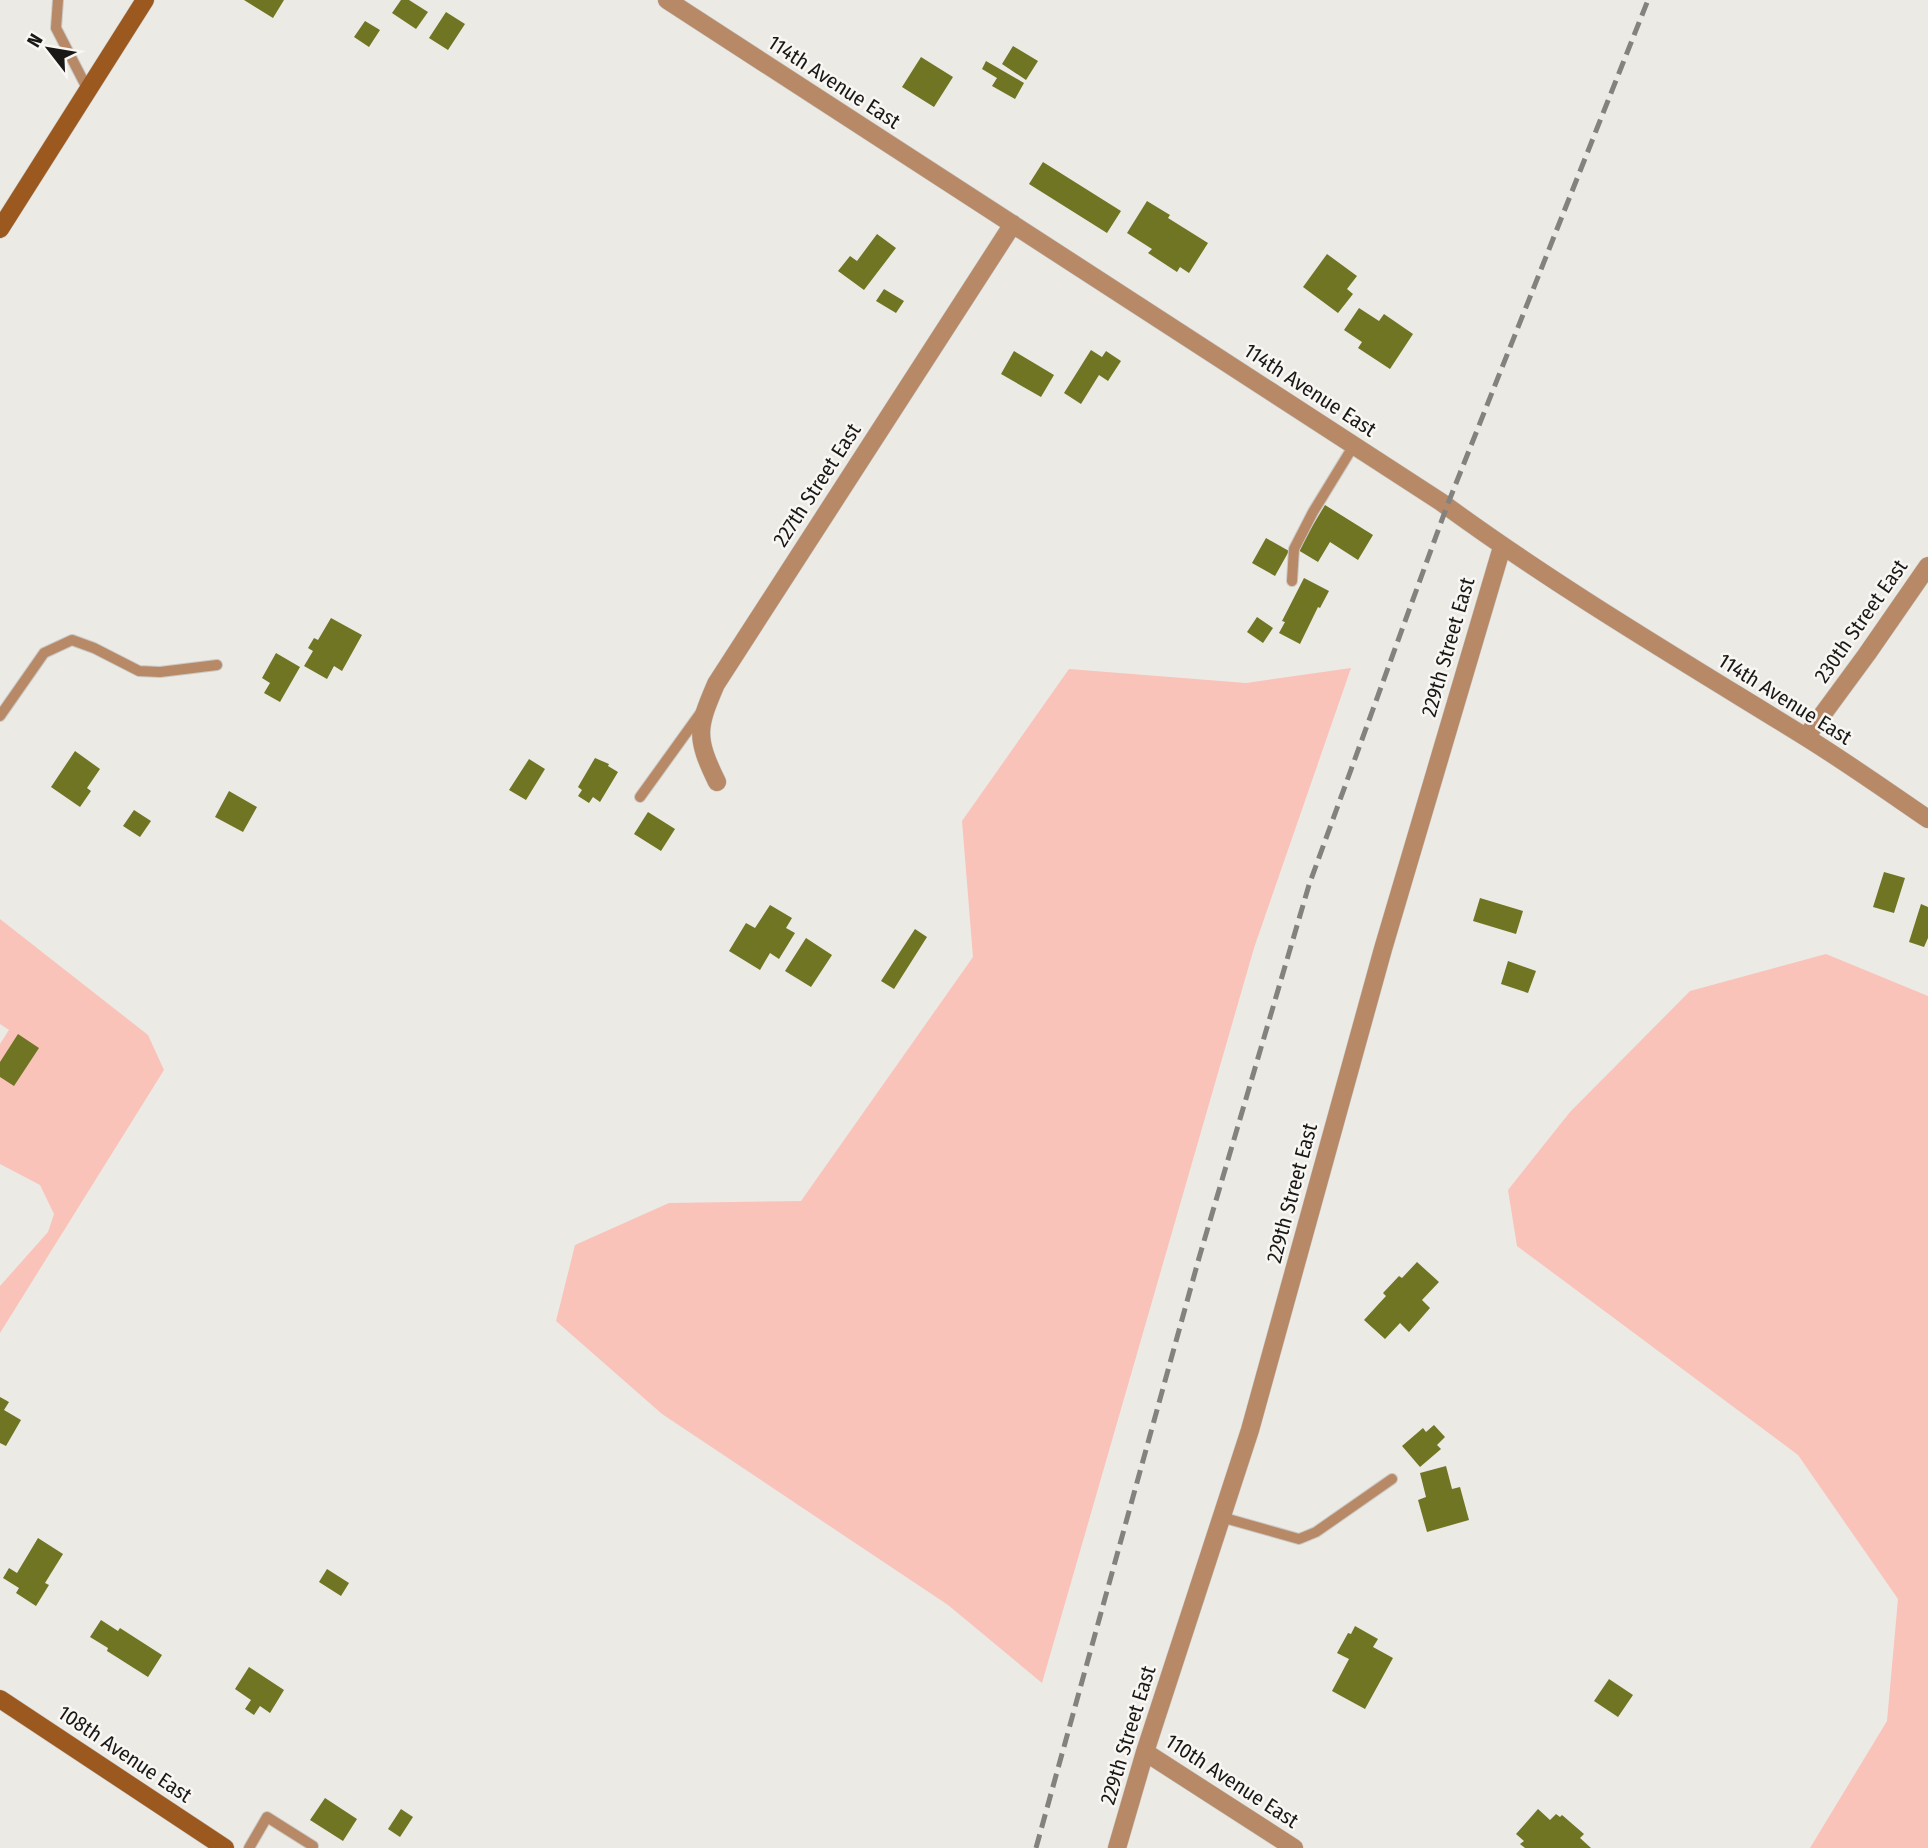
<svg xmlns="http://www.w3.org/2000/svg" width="1928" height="1848" viewBox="0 0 1928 1848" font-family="'Fira Sans Condensed',sans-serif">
<rect width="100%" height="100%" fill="#eceae5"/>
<path fill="#f9c3ba" d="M1351,668L1254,948L1042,1683L948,1605L662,1414L556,1321L575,1245L669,1203L801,1201L973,957L962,821L1069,669L1246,683Z
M0,919L148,1035L164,1070L0,1333V1286L48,1232L54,1214L40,1185L0,1164V1044L9,1030L0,1024Z
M1826,954L1928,996V1848H1810L1887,1721L1898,1599L1798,1455L1517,1246L1508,1190L1570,1112L1690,991Z"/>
<path fill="#6f7523" d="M244,0H284L273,18Z
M401,0H409L428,12L416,29L392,13Z
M446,12L465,24L448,50L429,38Z
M365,21L380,30L369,47L354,37Z
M1013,46L1038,61L1026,80L1002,64Z
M921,57L953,77L934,107L902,87Z
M986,61L1024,83L1015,99L992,86L997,78L982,69Z
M1043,162L1121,211L1107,233L1029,184Z
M1147,201L1170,215L1168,218L1208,243L1189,273L1180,267L1177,272L1148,253L1152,249L1127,233Z
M877,234L896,248L864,290L838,271L850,256L857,261Z
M1327,254L1357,276L1347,289L1353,294L1338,313L1303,287Z
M884,289L904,301L896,313L876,301Z
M1359,308L1379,321L1384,314L1413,334L1390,369L1358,348L1362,342L1344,330Z
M1091,350L1102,357L1106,351L1121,361L1108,381L1099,375L1081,404L1064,393Z
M1014,351L1054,375L1041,397L1001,374Z
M1325,505L1373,535L1358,560L1330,542L1318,562L1298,550Z
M1266,538L1289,551L1275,576L1252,563Z
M1304,578L1329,591L1320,608L1318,607L1300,644L1279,633L1285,622L1282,621Z
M1257,617L1273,628L1263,643L1247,632Z
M331,618L362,635L342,671L334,666L327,679L304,666L313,651L308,648L314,638L318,640Z
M276,653L300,667L280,702L264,693L270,683L262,678Z
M75,751L100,769L87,788L91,791L80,807L51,787Z
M595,758L609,764L608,766L618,772L600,802L593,797L589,803L578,796L582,790L578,787Z
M529,759L545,769L526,800L509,790Z
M229,791L257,807L243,832L215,817Z
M134,810L151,821L140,837L123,826Z
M648,812L675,829L661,851L634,834Z
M1884,872L1905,878L1894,913L1873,907Z
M1480,898L1523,911L1516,934L1473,921Z
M1921,904L1928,907V938L1924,947L1909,942Z
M770,905L792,918L786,928L795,933L779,959L770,953L760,970L729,951L746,923L755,928Z
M915,929L927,937L894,989L881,981Z
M806,938L832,955L811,987L785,971Z
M1508,961L1536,971L1528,993L1501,984Z
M18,1034L39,1048L14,1086L0,1077V1062Z
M1417,1262L1439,1282L1422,1300L1430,1308L1409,1332L1400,1323L1385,1339L1364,1320L1386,1296L1383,1293L1399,1276L1402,1278Z
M0,1397L9,1402L4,1410L21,1420L6,1446L0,1443Z
M1434,1425L1445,1437L1437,1445L1441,1449L1420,1467L1402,1446L1423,1428L1426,1432Z
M1446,1466L1452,1489L1460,1487L1469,1520L1427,1532L1418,1500L1426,1497L1420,1473Z
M38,1538L63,1554L45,1583L49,1585L36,1606L16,1593L19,1588L3,1578L9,1568L17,1573Z
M327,1569L349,1583L341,1596L319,1582Z
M101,1620L118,1631L120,1628L162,1655L148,1677L107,1651L108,1648L90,1637Z
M1355,1626L1378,1639L1373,1647L1393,1658L1365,1709L1332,1691L1349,1659L1337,1653L1348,1633L1351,1634Z
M249,1667L284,1690L270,1713L260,1706L254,1715L245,1709L251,1700L235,1689Z
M1609,1679L1633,1695L1618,1717L1594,1701Z
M325,1798L357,1819L343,1841L310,1820Z
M401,1809L413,1817L400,1837L388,1829Z
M1538,1809L1550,1820L1556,1814L1560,1817L1562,1815L1584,1834L1580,1838L1591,1848H1525L1520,1844L1524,1841L1516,1834Z"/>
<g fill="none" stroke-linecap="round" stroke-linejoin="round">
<g stroke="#cac8c4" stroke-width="12">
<path id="lane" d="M58,0L56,28L88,90
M1292,581L1294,549L1313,512L1354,445
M0,716L44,653L72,640L94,648L139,671L160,672L217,665
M640,797L702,711
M1221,1517L1299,1539L1316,1532L1392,1479
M249,1848L267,1817L313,1846"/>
</g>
<g stroke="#cac8c4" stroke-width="19">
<path id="street" d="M667,0L1441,502C1557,587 1681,660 1804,736C1846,762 1887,791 1928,819
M1806,737L1867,654L1928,566
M717,782C695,737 697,728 716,684L1013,224
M1145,1752L1294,1848
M1117,1848L1145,1752L1250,1430L1383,949L1502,547"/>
</g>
<g stroke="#cac8c4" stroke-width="19">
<path id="secondary" d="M0,229L145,0
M0,1699L225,1848"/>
</g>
<use href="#lane" stroke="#b78967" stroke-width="10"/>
<use href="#street" stroke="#b78967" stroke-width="18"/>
<use href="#secondary" stroke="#9b581f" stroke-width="18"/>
<path stroke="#84827f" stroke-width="5" stroke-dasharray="14 7" stroke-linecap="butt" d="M1036,1848L1199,1258L1309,885L1447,506L1648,0"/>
</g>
<g text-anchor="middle" stroke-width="5" stroke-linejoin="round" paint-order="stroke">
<g font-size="21" fill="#191817" stroke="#f9f7f3">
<text transform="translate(834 82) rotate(33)" y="7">114th Avenue East</text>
<text transform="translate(1310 390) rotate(33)" y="7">114th Avenue East</text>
<text transform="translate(817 485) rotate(-57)" y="7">227th Street East</text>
<text transform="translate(1861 621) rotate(-55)" y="7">230th Street East</text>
<text transform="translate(1448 647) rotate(-74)" y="7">229th Street East</text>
<text transform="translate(1785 699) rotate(32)" y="7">114th Avenue East</text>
<text transform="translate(1292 1193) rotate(-75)" y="7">229th Street East</text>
<text transform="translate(1128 1735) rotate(-73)" y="7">229th Street East</text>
<text transform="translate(125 1754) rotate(34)" y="7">108th Avenue East</text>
<text transform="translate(1232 1781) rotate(33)" y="7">110th Avenue East</text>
</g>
</g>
<g transform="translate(49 49) rotate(301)" stroke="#f9f7f3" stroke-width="5" paint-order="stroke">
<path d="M0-5L12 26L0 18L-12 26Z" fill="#191817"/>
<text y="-10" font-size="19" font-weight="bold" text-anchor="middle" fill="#191817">N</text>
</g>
</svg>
